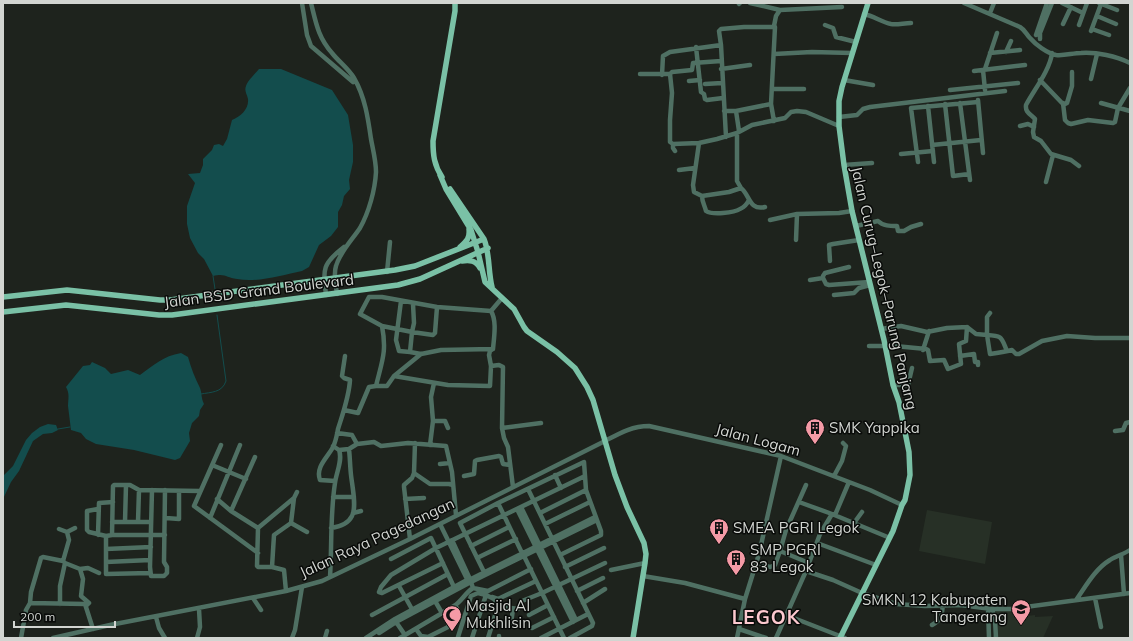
<svg xmlns="http://www.w3.org/2000/svg" width="1133" height="641" viewBox="0 0 1133 641" font-family="Mulish,sans-serif">
<rect width="100%" height="100%" fill="#1e231d"/>
<path fill="#273026" d="M927,510L992,522L985,564L919,551Z
M991,611H1019L1020,617L1035,615V617L1053,616L1043,638H992L995,634Z"/>
<path fill="#134d4d" d="M259,69H281L332,90L348,115L353,145V162L349,180L350,189L344,196L342,205L338,212V227L331,236L319,245L309,267L302,271C282,275 258,283 237,279C226,278 226,273 213,276L204,259L198,253L190,238L187,224V206L195,183L188,174L200,173L203,165V159L212,150L214,145L219,144L223,146L227,139L232,120C241,116 249,109 248,99C247,94 244,91 246,86C248,80 255,74 259,69Z
M181,353L188,357C191,368 195,378 200,388C202,393 201,398 204,404L200,410L199,416L192,423L189,433L190,441L180,458L175,460L134,450L96,444L86,439L81,433L71,430C70,422 69,414 68,406C68,399 70,394 66,387L83,366L90,365L92,362L105,368L111,374L128,370L140,375C154,365 163,356 181,353Z
M48,424L56,425L58,430L52,433L43,434L33,441L19,471L11,482L3,499V476L13,466L26,440L32,433L40,427Z"/>
<g fill="none" stroke-linecap="round" stroke-linejoin="round">
<path stroke="#134d4d" stroke-width="1" d="M213,276L215,289
M201,394C211,392 222,393 226,381L217,315
M58,429L70,427"/>
<path stroke="#4f7063" stroke-width="4.5" d="M302,3L307,35L311,46L353,82
M311,3C316,23 318,37 332,53C339,62 348,68 354,78C365,97 368,118 371,139C373,150 376,161 376,172C375,190 369,212 360,228C352,240 340,252 336,266C333,275 336,285 337,294
M750,3L780,10L842,7
M964,3L1020,27C1025,30 1026,34 1030,38C1036,45 1047,53 1056,55C1064,56 1073,53 1081,53C1097,52 1116,56 1130,63
M1062,3L1083,13
M1099,3L1117,10
M739,4L740,3
M990,13L994,3
M864,14C874,16 881,22 891,24C897,25 904,23 911,23
M1097,16L1116,24
M1063,24L1071,7
M825,25L833,28L836,37L856,42
M1079,25L1087,3
M774,26L776,16L780,10
M1092,29L1109,35
M1091,31L1101,4
M1036,35L1047,3
M1040,39V33L1052,3
M696,47L701,92L704,94L705,99L707,100L723,98
M1006,52L1011,41
M990,53L1020,50
M1052,53C1050,70 1034,90 1026,105C1025,113 1031,114 1035,119L1033,132L1034,137L1041,141L1051,154L1071,160L1079,166
M774,54L812,52L852,53
M721,69L750,65
M985,69L997,33
M983,70L985,90
M974,71L1025,65
M640,74H670
M662,75L663,56L670,52L721,45
M1091,79L1097,54
M844,80L873,85
M1040,80L1062,103L1065,104L1067,103L1072,86V72
M689,81L700,80
M705,84L722,83
M772,89H804
M950,90L1018,83
M978,100L983,153
M960,103L970,180
M1063,103L1065,120L1068,123L1071,124L1088,120L1113,123L1115,122L1118,108L1130,88
M1101,103L1130,111
M945,104L953,176L969,174
M928,106L934,162
M724,111H736L771,104
M736,111L739,131
M839,117L857,115L863,109L870,107L1005,91
M1020,126L1028,124L1034,127
M726,137L721,45L719,31L721,29L744,27H775L771,104L774,121
M699,143L693,185L694,192L702,196L729,192L741,188L737,181V133
M673,144L699,143L717,139L737,133L752,125L785,118L791,112L797,111L806,112L839,126
M932,145L981,140
M675,151L673,148V144L670,142V120L672,93L670,74L672,72L692,70L693,63L721,61
M901,154L933,151
M918,162L911,108L978,102
M844,165L872,163
M679,170L695,168
M1046,182L1053,155
M741,188C750,195 749,211 765,207
M702,196C702,202 705,206 706,211C712,215 734,213 740,209C745,207 747,204 749,200
M770,220L797,214
M856,226L878,221C883,226 890,226 897,226L898,231H904L911,227L921,224
M796,240L797,214L839,213L852,211
M830,261L829,245L833,244L859,240
M387,272L390,242
M823,278V276L825,273L849,267
M810,280L823,278L826,284L829,285L869,282
M326,295C323,269 322,264 344,247
M834,295L854,293L859,288L870,285
M401,301L396,340L399,351L410,352
M413,304L414,323L412,332L433,335L435,333L437,307
M491,311L437,307L382,297H369L360,314L382,326L412,332L410,352L421,354L441,350L493,349
M491,311L502,298
M881,329L901,326L927,332L947,328L967,327L976,334L987,335V317L990,313
M869,346H895L926,349L928,350L930,361L944,360L948,369L961,364L959,344L966,341L967,327
M923,350L929,331
M1007,351C1001,337 1003,336 987,335L990,354C997,353 1004,352 1012,350L1016,354H1019L1042,341L1067,336L1095,338H1130
M960,356L974,354L975,362H978V365
M491,366L499,365L503,367L502,428L504,438L508,447L513,487
M394,376L448,385L490,386L491,366L489,355L490,351L493,349C494,337 497,321 491,311
M893,385H908L912,368
M376,386C382,361 387,352 382,326
M344,410L358,413L369,387L376,386H387L394,376L421,354
M433,421H445L448,428
M502,428L541,423
M1115,431L1123,430L1126,423L1130,422
M337,433L352,435L357,444
M221,445L194,506L258,553
M430,445L433,421L431,397L434,383
M333,446L339,450L349,449L357,444L374,442L381,446L408,443L446,446L452,472L456,515
M440,464L450,463
M212,465L246,479
M414,473L430,484H449L453,485
M555,475L561,488
M464,476L474,474L475,461L477,460L499,456L501,457L503,464L510,465
M834,476L842,461L846,446L843,443
M335,481L320,480C315,467 328,457 333,447C336,441 337,434 338,429C343,413 349,397 350,380L344,378L342,376L345,356
M528,489L593,623L592,626L570,638
M152,490L150,567L151,576H164L167,573V567L164,562L165,490
M333,497H354
M217,499L231,511L258,528
M405,499L424,498
M799,502L832,514L890,538
M498,503L522,553
M521,507L576,620
M98,509L87,511V530L89,532L106,536L112,535H165
M517,509L573,622
M231,511L255,457
M353,513L361,511
M540,513L586,490
M835,515L849,482
M166,518L179,519V491
M210,518L240,445
M112,522H151
M125,522L126,485
M138,522L139,490
M291,523L307,532
M854,523L862,512
M440,524L467,579
M545,524L590,502
M331,528C339,527 348,524 352,516C357,507 352,485 351,475C350,466 350,458 349,449
M59,529L67,532L69,540L63,561L65,563L60,586V604
M67,532L75,528
M98,535L99,503L113,502
M112,535L113,486L114,485H130L139,490L200,491
M106,536V574L150,573
M410,539L404,487V485L412,478L414,473L415,443
M452,540L469,577
M817,543L876,565
M471,546L509,527
M106,549L151,547
M780,551L809,563
M1121,555L1124,594
M524,556L564,638
M477,558L516,539
M391,559L431,538L454,587
M106,562L150,560
M756,562L770,567L775,565L780,551L786,530L806,485
M65,563L80,569L83,579L81,596L89,603L87,605
M443,563L382,593L379,592L381,587L391,575L436,548L585,476
M272,567L274,535L291,523L294,498L297,492
M565,567L604,548
M80,569L88,568L99,573
M611,570L645,563
M806,571L833,580L862,593L896,604L925,606L960,605L992,609H1011L1130,593
M484,572L460,523L498,503L584,462L586,490L601,531V535L560,555
M643,576L685,583L745,599
M330,577C332,546 330,515 335,483C336,473 343,460 339,450
M471,579L595,517
M471,582L597,520
M471,582L473,588L488,591L531,569
M399,586L413,611
M286,591L284,570L272,567H258L257,566L258,528L294,498
M577,591L603,578
M492,597L498,599L536,581
M253,598L261,610
M1095,598L1101,627
M1076,600C1086,586 1095,569 1110,560C1116,556 1124,554 1130,550
M435,601L442,613
M522,601L542,593L605,563
M30,603L85,604L93,629
M583,603L605,589
M454,606C462,601 465,593 473,588
M988,608L989,638
M992,609L995,620L996,638
M372,615L448,574
M529,615L548,605
M786,615L845,638
M156,617L159,628L165,638
M396,622L405,635
M511,624L513,609
M932,625C943,618 941,617 943,605
M532,628L554,617
M739,629L766,638
M379,633L396,622L469,583
M458,637L471,596L478,593L486,595
M21,638L26,610L30,603L31,592L41,558L43,557L63,561
M53,638L110,625L286,591L322,581L410,539L605,441C620,433 632,426 649,426L781,456L870,490L902,505
M197,638L200,627L199,609
M292,638L295,630L302,587
M325,638L327,631
M366,638L395,619L467,580
M400,638L454,606L457,608V617L454,624L428,637L421,636L416,629
M472,638L486,595L494,599L498,606L518,609
M488,638L498,606
M499,638V636
M541,638L588,614
M737,638L745,599L759,554L781,456
M776,638L806,571L820,534L832,514"/>
<path stroke="#7ac1a6" stroke-width="5.5" d="M440,175L446,189L471,230L478,252L485,282L514,309L524,327L527,331L557,352L575,368L587,387L593,400L615,475L627,507L644,543L646,554L645,563L633,638
M442,177C434,165 433,155 433,141L455,11V3
M450,189L484,239C490,254 488,271 492,287
M460,247C467,241 470,238 469,229
M462,261C469,260 476,260 480,268
M3,297L67,290L160,300H170L395,270L415,266L484,239
M3,312L66,305L159,315H172L398,285L420,279L488,248
M840,638L893,531L902,505L905,500L910,475L909,452L899,402L893,385L884,340L852,211L844,165L839,126V101L842,87L868,3"/>
</g>
<defs>
<g id="building-pin" transform="scale(1)"><path d="M0 17L-7.5 6A9.5 9.5 0 1 1 7.5 6Z" fill="#f49aa6" stroke="#090b09"/><path d="M-4-6H4V6H1V3H-1V6H-4ZM-2.5-4.3h1.7v1.8h-1.7ZM.8-4.3h1.7v1.8H.8ZM-2.5-1h1.7V.8h-1.7ZM.8-1h1.7V.8H.8Z" fill="#111"/></g>
<g id="school-pin" transform="scale(1)"><path d="M0 17L-7.5 6A9.5 9.5 0 1 1 7.5 6Z" fill="#f49aa6" stroke="#090b09"/><path d="M0-5L7-2L0 1L-7-2ZM-4 1L0 2.5L4 1V4Q0 6-4 4Z" fill="#111"/></g>
<g id="mosque-pin" transform="scale(1)"><path d="M0 17L-7.5 6A9.5 9.5 0 1 1 7.5 6Z" fill="#f49aa6" stroke="#090b09"/><path d="M3.5-4.9A6 6 0 1 0 3.5 4.9A5 5 0 1 1 3.5-4.9Z" fill="#111"/></g>
</defs>
<g fill-rule="evenodd">
<use href="#building-pin" x="815" y="428"/>
<use href="#building-pin" x="719" y="528"/>
<use href="#building-pin" x="736" y="559"/>
<use href="#school-pin" x="1021" y="609"/>
<use href="#mosque-pin" x="452" y="615"/>
</g>
<g text-anchor="middle" stroke-width="3" stroke-linejoin="round" paint-order="stroke">
<g font-size="15" fill="#d2d5d1" stroke="#090b09">
<text transform="translate(884 288) rotate(77)" y="5">Jalan Curug–Legok–Parung Panjang</text>
<text transform="translate(259 291) rotate(-7)" y="5">Jalan BSD Grand Boulevard</text>
<text transform="translate(758 440) rotate(15)" y="5">Jalan Logam</text>
<text transform="translate(377 538) rotate(-25)" y="5">Jalan Raya Pagedangan</text>
</g>
<g font-size="15" fill="#d2d5d1" stroke="#090b09" text-anchor="start">
<text x="829" y="433">SMK Yappika</text>
<text x="733" y="533">SMEA PGRI Legok</text>
<text x="750" y="555">SMP PGRI<tspan x="750" dy="17">83 Legok</tspan></text>
<text x="1007" y="605" text-anchor="end">SMKN 12 Kabupaten<tspan x="1007" dy="17">Tangerang</tspan></text>
<text x="466" y="611">Masjid Al<tspan x="466" dy="17">Mukhlisin</tspan></text>
</g>
<g font-size="19" font-weight="bold" letter-spacing="1" fill="#fdc9cf" stroke="#090b09">
<text x="766" y="624">LEGOK</text>
</g>
</g>
<rect width="1133" height="641" fill="none" stroke="#d2d5d1" stroke-width="8"/>
<path d="M14 621v6h101v-6" fill="none" stroke="#d2d5d1" stroke-width="2"/>
<text x="20" y="621" font-size="12" fill="#d2d5d1" stroke="#090b09" stroke-width="3" paint-order="stroke">200 m</text>
</svg>
